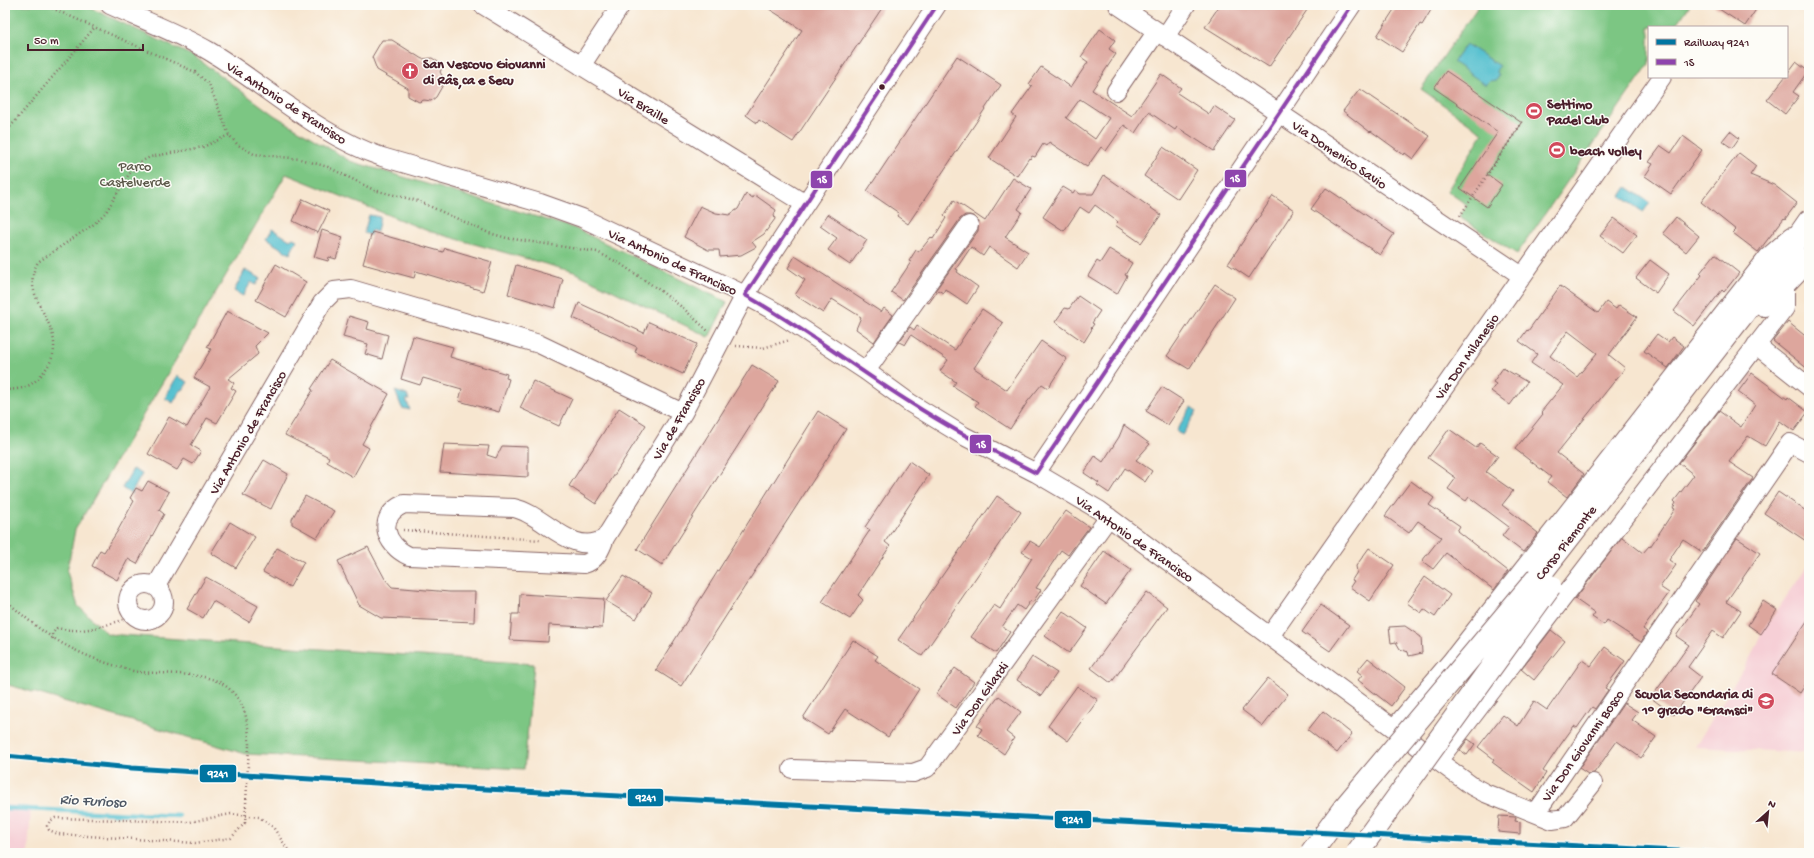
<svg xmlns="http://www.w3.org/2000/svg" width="1814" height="858" viewBox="0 0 1814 858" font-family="'Gochi Hand',sans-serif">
<rect width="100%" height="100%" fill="#fdfcf7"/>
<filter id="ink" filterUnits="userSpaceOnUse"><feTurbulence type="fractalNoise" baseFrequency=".025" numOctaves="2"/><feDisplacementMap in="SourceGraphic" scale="8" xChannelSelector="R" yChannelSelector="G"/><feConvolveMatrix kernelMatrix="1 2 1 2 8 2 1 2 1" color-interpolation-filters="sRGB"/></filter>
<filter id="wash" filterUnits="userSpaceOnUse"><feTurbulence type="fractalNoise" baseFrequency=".012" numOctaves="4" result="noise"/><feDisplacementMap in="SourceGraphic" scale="16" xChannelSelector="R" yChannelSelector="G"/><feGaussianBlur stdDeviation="0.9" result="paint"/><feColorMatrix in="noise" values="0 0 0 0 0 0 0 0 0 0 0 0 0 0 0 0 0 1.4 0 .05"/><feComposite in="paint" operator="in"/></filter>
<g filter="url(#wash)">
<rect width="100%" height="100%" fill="#f7e6d0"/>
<path fill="#f6cfd6" d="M1809,563V753L1695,747L1751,656L1761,634Z
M5,805L31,807L28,853H5Z"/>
<path fill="#7cc683" stroke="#637257" d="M5,5H84L195,57L274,115L350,161L574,228L727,302L709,337L574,272L428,231L286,174L75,530L67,572L78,606L108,634L534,664L524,769L246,754L5,684Z
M1479,5H1690L1675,27H1649V64L1517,254L1459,217L1467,205L1447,191L1483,133L1421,89Z"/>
<path fill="#55c0cf" stroke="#50707d" d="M1466,44L1499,66L1496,71L1499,75L1497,80L1490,81L1486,85L1453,62Z
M1627,187L1650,203L1643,212L1621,196Z
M369,215L380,217L377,232L371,230L370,235L364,233Z
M272,229L290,240L293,238L297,240L290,254L266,239Z
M245,270L260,278L256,285L251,282L243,296L234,291Z
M177,376L188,382L183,390L181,389L173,403L165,398Z
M395,391L407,395L409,400L406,399L410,410L402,408Z
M1191,407L1197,411L1182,435L1176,431Z
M133,469L142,474L131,494L122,488Z"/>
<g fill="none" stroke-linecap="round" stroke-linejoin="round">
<path stroke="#55c0cf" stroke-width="4.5" d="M5,808L179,816"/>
</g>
<g id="blocks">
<path fill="#dda69d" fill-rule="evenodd" d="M763,5H884L793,142L759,120L757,123L746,115L802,30Z
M1220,5H1300L1307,10L1269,67L1205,27Z
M1397,5H1434L1422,25L1420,24L1402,52L1377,36Z
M1713,5H1759L1745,26Z
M1100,29L1115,40L1109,49L1116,54L1092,90L1132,116L1161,74L1181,88L1177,93L1209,114L1214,106L1235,120L1214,151L1177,127L1175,130L1149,112L1135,133L1124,125L1106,151L1101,147L1087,167L1049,142L1046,146L1043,144L1035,157L1032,156L1030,159L1029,158L1017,176L989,158L1016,117L1012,114L1032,86L1029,84L1041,67L1071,87L1088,62L1081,57ZM1080,99L1109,118L1095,139L1066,118Z
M382,40H392L422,59L432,58L441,64L442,68L440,72L444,79V83L436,97L431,101L424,100L419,102L408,96V88L377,70L372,57Z
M957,56L1001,85L908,224L897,216L899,213L867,191Z
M1796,62L1808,71L1793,92L1799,96L1785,114L1767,100L1785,77H1787V74Z
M1446,71L1522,123L1487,174L1502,185L1487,207L1460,188L1498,132L1434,88Z
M1360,89L1430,136L1413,159L1405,153L1404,155L1371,131L1370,132L1343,111Z
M1730,131L1739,138L1732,148L1722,141Z
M1683,136L1702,150L1671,194L1645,176L1653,164L1649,162L1661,146L1671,153Z
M1163,147L1197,170L1178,199L1144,176Z
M1739,153L1756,166L1750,175L1774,185L1797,203L1785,219L1784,218L1758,252L1733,233L1736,230L1701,202Z
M1104,175L1161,215L1141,243L1115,225L1118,222L1095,205L1089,213L1080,207L1064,231L1043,217L1063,187L1073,193L1075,190L1080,194H1093Z
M1013,178L1031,189L1018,209L1022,212L1005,237L1028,252L1018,267L989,247L983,256L971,247L956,269L958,270L957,272L978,287L967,304L945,289L943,293L938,290L929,303L927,302L978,231L979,221L975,217L970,215H965L960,219L903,300L891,292L911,262L909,261L916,250L919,252L931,237L933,239L946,218L944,216L954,200L985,221Z
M1326,188L1394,234L1380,255L1311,209Z
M746,194L753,198L755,195L776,210L774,215L775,219L764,234L752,242L756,247L741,255L720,257L719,250H708L684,237L700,206L716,213L729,215L738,209Z
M1273,196L1294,210L1249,278L1228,264Z
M303,199L329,211L318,233L293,221Z
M828,214L867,240L850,265L828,250L837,238L820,226Z
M1676,217L1699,236L1686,252L1663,233Z
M1614,218L1637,235L1623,253L1600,236Z
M322,230L343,237L336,259L329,257L328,261L314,257Z
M372,232L443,252L445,248L492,262L483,291L416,271L414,278L363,264Z
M1109,249L1132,263L1125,275L1127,276L1117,294L1088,276L1097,261L1100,263Z
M1715,254L1739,273L1724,292L1722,290L1694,326L1674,311L1702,275L1700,273Z
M795,256L881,312L884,308L893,315L874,342L856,329L861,317L832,299L823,313L795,295L805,280L788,268Z
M1650,260L1669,274L1656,293L1636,278Z
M276,264L306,282L286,317L256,300Z
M516,265L563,279L555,308L508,294Z
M1215,284L1235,298L1189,369L1167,356Z
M1560,286L1598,313L1606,302L1616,309L1619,305L1637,317L1609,355L1625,368L1557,453L1584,474L1567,497L1547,482L1551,477L1515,449L1543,414L1541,412L1563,385L1531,363L1537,354L1519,341L1527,330L1528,331ZM1568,331L1597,353L1577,377L1550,356Z
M1078,296L1100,311L1092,323L1094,324L1091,328L1092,329L1084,342L1055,322L1065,308L1069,309Z
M579,303L644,333L649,322L697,344L683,374L635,352L637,347L573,318Z
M982,309L1003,323L974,368L1007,390L1041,341L1067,359L1048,388L1042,384L1028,401L1010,429L975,406L978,402L953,386L956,382L940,371L948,360L911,335L905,345L899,342L910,327L914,330L917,325L955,350Z
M227,311L268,333L255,346L258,354L228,379L234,383L231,388L236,391L217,423L207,418L191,445L201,451L193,464L184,459L177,470L148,454L169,417L187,427L210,387L194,378L211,349L207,347Z
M349,316L369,322L367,329L388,335L382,359L365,354L368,344L343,337Z
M1788,322L1809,339V370L1773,341Z
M1657,334L1668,342L1672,337L1684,346L1668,368L1644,351Z
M413,336L453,347L450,357L507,374L506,378L509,379L499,412L459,401L462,389L423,378L420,385L401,379Z
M330,360L389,394L362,444L369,448L353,477L327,462L329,457L285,435L313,390L311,389Z
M752,365L779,381L662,565L637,549Z
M1503,368L1527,382L1510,405L1491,391L1496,384L1493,382Z
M1752,373L1787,399L1788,397L1808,412L1794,431L1780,421L1765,446L1748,436L1729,462L1753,478L1702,552L1683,539L1669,560L1676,565L1660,587L1669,593L1643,629L1647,632L1641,642L1607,620L1604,625L1592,617L1595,613L1575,599L1622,537L1643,553L1649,546L1650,547L1675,509L1673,508L1676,503L1674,501L1694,475L1679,463L1719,411L1741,427L1755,405L1738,392Z
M533,381L572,399L559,426L520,408Z
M1162,387L1184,401L1168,425L1146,411Z
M619,408L646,425L596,504L569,486Z
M818,411L846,429L681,686L656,670Z
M1124,425L1150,444L1136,460L1152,471L1145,482L1125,468L1109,493L1097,485L1099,483L1084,473L1095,456L1103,462L1119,437Z
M1449,429L1476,448L1480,443L1498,456L1486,472L1513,491L1502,505L1538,533L1523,552L1502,536L1509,527L1469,497L1466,501L1448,489L1456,478L1428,458Z
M444,444L489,446L487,455L496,458L502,446L528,447V477L440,472Z
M264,460L288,474L271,509L243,495Z
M909,461L929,475L885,542L890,546L858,595L863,600L850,619L822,602L870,530L865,527Z
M148,481L169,492L159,510L164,514L137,564L128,559L117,580L92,566L100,550L104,552L117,532L134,501L130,498L136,488L142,491Z
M1411,481L1434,498L1429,505L1460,526L1457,531L1508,571L1494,590L1446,553L1433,569L1422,561L1441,537L1418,521L1409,533L1385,516Z
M1778,492L1809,513V543L1764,513Z
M305,496L334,511L317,538L292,524V519Z
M997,496L1021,512L922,656L898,640Z
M1066,511L1089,527L1068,555L1061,550L1036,588L1041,590L1033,602L1030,601L1024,610L1017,605L1002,627L1010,632L996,653L971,637L994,605L1000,609L1032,558L1022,552L1030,541L1040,547Z
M230,522L255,537L236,568L211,553Z
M1737,538L1760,553L1726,602L1741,611L1723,638L1713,631L1688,667L1701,677L1674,715L1651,698L1689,645L1676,636L1699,604L1695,601Z
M368,547L385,579L392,587L449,592H475L474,622L381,618L359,605L338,561Z
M277,548L304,562L290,587L263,572Z
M1369,548L1394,565L1370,601L1350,587L1354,581L1352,580L1357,572L1356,566Z
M1104,551L1131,570L1106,604L1080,586Z
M623,576L652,593L636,619L606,601Z
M206,577L258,606L249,622L213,601L203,618L187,609Z
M1425,577L1450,595L1435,617L1424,609L1421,613L1407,603Z
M1147,592L1167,607L1111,683L1091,668Z
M520,594L604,599L602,628L549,625L548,642L510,640L512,614H519Z
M1763,601L1777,610L1761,634L1748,625Z
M1321,605L1349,625L1330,651L1302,632Z
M1063,611L1087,628L1069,653L1045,636Z
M1809,618V679L1800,693L1772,674Z
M1405,626L1421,637L1422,653L1409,656L1408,652L1400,649L1396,642L1391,643L1389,627Z
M1551,630L1565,641L1534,680L1521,669Z
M853,640L878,656L875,660L919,689L888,737L845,709L828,734L803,718Z
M1605,647L1625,661L1605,688L1608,690L1595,709L1592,707L1577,728L1574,726L1561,744L1543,771L1546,773L1534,792L1500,768L1492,762L1494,759L1478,747L1503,715L1518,726L1534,701L1547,710L1582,660L1591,666Z
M1032,657L1057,673L1041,696L1017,680Z
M1368,658L1405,687L1391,706L1358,680L1362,675L1357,671Z
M955,668L974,682L956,708L936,694Z
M1268,678L1288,694L1263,726L1242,710Z
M1077,686L1098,700L1068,741L1048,726Z
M999,696L1021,712L1006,732L1014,738L1004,754L978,735L982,729L977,726Z
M1624,703L1638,712L1632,720L1656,737L1641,758L1617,741L1594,773L1588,774L1579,768Z
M1323,711L1352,734L1337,753L1308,730Z
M1468,739L1475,744L1467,755L1460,750Z
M1499,816L1516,817L1515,821L1520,822V834L1498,832Z"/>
</g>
</g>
<g filter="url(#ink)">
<use href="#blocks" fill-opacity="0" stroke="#876565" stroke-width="1"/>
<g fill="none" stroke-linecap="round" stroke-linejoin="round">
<g stroke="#876565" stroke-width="20">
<path id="minor" d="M110,5C143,20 178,33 209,51C267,86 317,135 382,157L540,203L582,218L745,295L778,313L866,371L910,403L964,436L1036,473L1099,510L1438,761L1472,786L1485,793L1552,820L1565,818L1593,783
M483,5L805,204
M1118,5L1522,276
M1165,37L1186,5
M581,66L621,5
M1116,91L1157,31
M1756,345L1809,387
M866,371L969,225
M1036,473L1352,5
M605,538C573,559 544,514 514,508L404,504C376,516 384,545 409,556L584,564C596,561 601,549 605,538L683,413L745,295L937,5
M128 602a18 18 0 1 1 36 0a18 18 0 1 1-36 0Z
M156,586L322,303L334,291L351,289L539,344L683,413
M1270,636L1662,77
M1394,728L1452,660L1768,257L1792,236
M1438,761L1785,308V283
M792,769L913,773L927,768L1109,517
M1533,811L1540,807L1790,443L1809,453"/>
</g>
<g stroke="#876565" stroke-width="24">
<path id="major" d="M1764,305L1809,258
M1538,577L1754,300L1809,221"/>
</g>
<path stroke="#876565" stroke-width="2.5" stroke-dasharray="1 3" stroke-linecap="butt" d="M45,5L195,72L209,84L229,135L238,145L254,154L300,159L328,167L374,190L418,201L489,233L507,238L597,252L619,263L658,289L683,308L708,331
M5,133L95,27
M1460,216L1523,121
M736,346L763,348L790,340
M5,390C23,389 30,388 42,374C80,330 14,302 38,262L94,224L106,212L129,174L139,163L150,157L203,147L229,135
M403,530L540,540
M5,599C38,631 68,651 113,665C121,667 130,671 139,672C162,674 204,672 223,684C245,699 249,721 249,746
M53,639L52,634L57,628C88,635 106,623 136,617
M245,823L231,838L195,843L58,834L49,830L47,826L50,821L55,818L190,822L231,814L259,817L273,827L290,853"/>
<use href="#minor" stroke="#fff" stroke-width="18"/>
<use href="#major" stroke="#fff" stroke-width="22"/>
<g stroke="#876565" stroke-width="24" stroke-linecap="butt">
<path id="major-bridge" d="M1311,853L1344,808L1538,577
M1357,853L1550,586"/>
</g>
<path stroke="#876565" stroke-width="2.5" stroke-dasharray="1 3" stroke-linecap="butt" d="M245,823L249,746"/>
<use href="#major-bridge" stroke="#fff" stroke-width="22"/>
<g stroke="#fdfcf7" stroke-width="7">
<path id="bus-1" d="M937,5L745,295C803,327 855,368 911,403C951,429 993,451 1036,473L1352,5"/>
</g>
<use href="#bus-1" stroke="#8e44ad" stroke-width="4"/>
<g stroke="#fdfcf7" stroke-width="8">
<path id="rail-1" d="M5,756L132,768L409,785L1714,853"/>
</g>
<use href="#rail-1" stroke="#0075a1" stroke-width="5"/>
</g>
</g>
<defs>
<g id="church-disc" transform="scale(0.9)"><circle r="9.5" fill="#d1495b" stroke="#fdfcf7"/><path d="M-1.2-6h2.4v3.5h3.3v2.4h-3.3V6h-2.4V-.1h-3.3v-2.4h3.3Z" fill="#fff"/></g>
<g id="stadium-disc" transform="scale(0.9)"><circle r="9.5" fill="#d1495b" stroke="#fdfcf7"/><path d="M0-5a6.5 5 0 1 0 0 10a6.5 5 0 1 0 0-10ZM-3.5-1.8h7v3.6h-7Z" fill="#fff"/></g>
<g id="school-disc" transform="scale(0.9)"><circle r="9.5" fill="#d1495b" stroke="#fdfcf7"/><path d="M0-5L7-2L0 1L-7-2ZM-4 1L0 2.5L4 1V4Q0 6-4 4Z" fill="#fff"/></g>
</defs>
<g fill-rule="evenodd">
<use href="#church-disc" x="410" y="71"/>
<use href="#stadium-disc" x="1534" y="111"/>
<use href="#stadium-disc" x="1557" y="150"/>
<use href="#school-disc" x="1766" y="701"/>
</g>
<circle fill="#4a1f2b" stroke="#fdfcf7" stroke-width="1.5" cx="882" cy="87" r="3.5"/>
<g text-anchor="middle" stroke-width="3" stroke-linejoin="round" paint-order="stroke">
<g font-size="14" font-weight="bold" fill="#4a1f2b" stroke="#fdfcf7" text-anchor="start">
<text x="423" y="68">San Vescovo Giovanni<tspan x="423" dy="16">di Râșca e Secu</tspan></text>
<text x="1547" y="108">Settimo<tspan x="1547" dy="16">Padel Club</tspan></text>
<text x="1570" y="155">beach volley</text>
<text x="1753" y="698" text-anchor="end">Scuola Secondaria di<tspan x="1753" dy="16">1° grado "Gramsci"</tspan></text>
</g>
<g font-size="14" fill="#4a1f2b" stroke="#fdfcf7">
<text transform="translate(287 102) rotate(33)" y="5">Via Antonio de Francisco</text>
<text transform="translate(644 105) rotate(32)" y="5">Via Braille</text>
<text transform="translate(1340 154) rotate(34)" y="5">Via Domenico Savio</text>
<text transform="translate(673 261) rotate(25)" y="5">Via Antonio de Francisco</text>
<text transform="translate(1466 356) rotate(-55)" y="5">Via Don Milanesio</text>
<text transform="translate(678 418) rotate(-60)" y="5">Via de Francisco</text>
<text transform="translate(247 432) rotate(-60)" y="5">Via Antonio de Francisco</text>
<text transform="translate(1135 538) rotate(35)" y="5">Via Antonio de Francisco</text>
<text transform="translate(1565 542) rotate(-52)" y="5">Corso Piemonte</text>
<text transform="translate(979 698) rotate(-54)" y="5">Via Don Gilardi</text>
<text transform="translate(1582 745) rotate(-55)" y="5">Via Don Giovanni Bosco</text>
</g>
<g font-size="14" fill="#5c594a" stroke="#fdfcf7">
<text x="135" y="170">Parco<tspan x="135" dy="16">Castelverde</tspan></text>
</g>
<g font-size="15" font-style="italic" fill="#4e5764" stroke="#fdfcf7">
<text transform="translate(93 800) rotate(3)" y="5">Rio Furioso</text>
</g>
</g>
<g stroke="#fdfcf7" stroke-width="1.5">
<rect x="1224" y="169" width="23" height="19" rx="4" fill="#8e44ad"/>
<rect x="810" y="170" width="23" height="19" rx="4" fill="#8e44ad"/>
<rect x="969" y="434" width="23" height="20" rx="4" fill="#8e44ad"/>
<rect x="199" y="764" width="38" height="19" rx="4" fill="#0075a1"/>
<rect x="627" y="788" width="37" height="19" rx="4" fill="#0075a1"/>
<rect x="1054" y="810" width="38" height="19" rx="4" fill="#0075a1"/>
</g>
<g font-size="11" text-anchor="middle" font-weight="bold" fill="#fff">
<text x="1235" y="182">1S</text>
<text x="822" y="183">1S</text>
<text x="981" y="448">1S</text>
<text x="218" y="777">9241</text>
<text x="646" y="801">9241</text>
<text x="1073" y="823">9241</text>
</g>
<rect width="1814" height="858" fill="none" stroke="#fdfcf7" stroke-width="20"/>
<rect x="1648" y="26" width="140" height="52" fill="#fdfcf7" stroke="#b5a4a5"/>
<rect x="1656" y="39" width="20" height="6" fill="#0075a1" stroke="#b5a4a5"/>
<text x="1684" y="46" font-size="12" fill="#4a1f2b">Railway 9241</text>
<rect x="1656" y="59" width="20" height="6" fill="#8e44ad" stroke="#b5a4a5"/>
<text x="1684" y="66" font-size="12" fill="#4a1f2b">1S</text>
<g transform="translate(1768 812) rotate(27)" stroke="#fdfcf7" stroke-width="3" paint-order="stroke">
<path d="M0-3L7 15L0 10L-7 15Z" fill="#4a1f2b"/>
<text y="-6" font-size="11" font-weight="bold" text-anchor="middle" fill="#4a1f2b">N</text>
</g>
<path d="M28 44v6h115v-6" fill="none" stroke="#4a1f2b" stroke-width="2"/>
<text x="34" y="44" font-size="12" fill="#4a1f2b" stroke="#fdfcf7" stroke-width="3" paint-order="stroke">50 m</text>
</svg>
